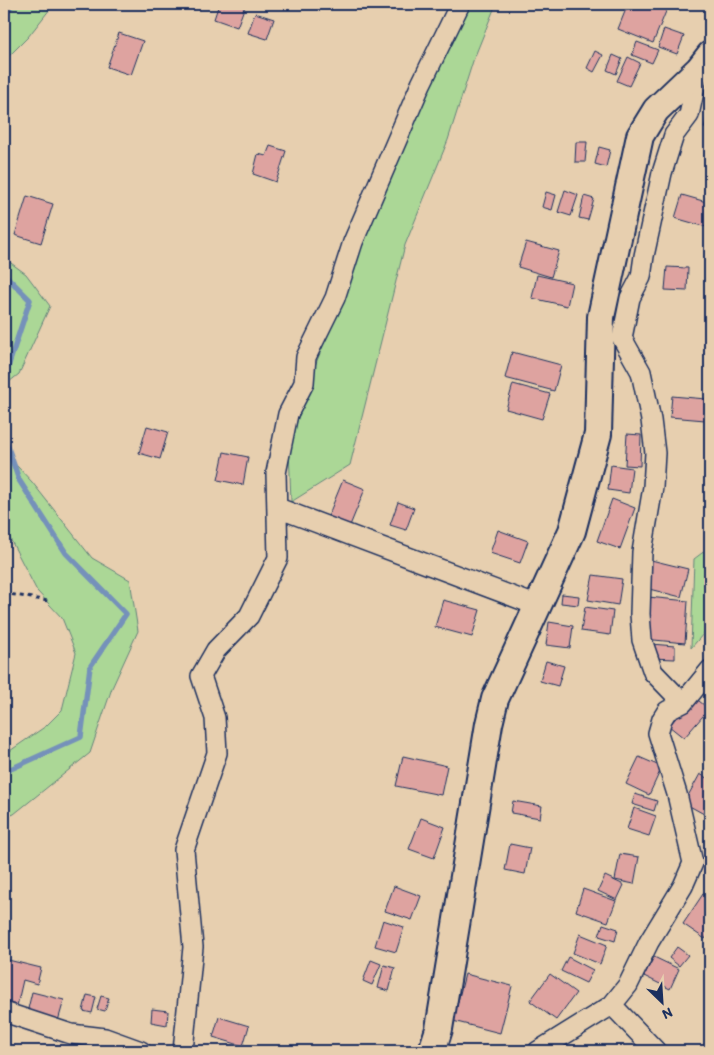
<svg xmlns="http://www.w3.org/2000/svg" width="714" height="1055" viewBox="0 0 714 1055" font-family="Itim,sans-serif">
<rect width="100%" height="100%" fill="#e7cfaf"/>
<filter id="ink" filterUnits="userSpaceOnUse"><feTurbulence type="fractalNoise" baseFrequency=".02" numOctaves="2"/><feDisplacementMap in="SourceGraphic" scale="10" xChannelSelector="R" yChannelSelector="G"/><feConvolveMatrix kernelMatrix="1 2 1 2 8 2 1 2 1" color-interpolation-filters="sRGB"/></filter>
<g filter="url(#ink)">
<path fill="#abd796" stroke="#63837a" d="M4,4H54L28,37L4,61Z
M463,4H496L473,61L448,140L405,245L350,465L291,502L289,448L309,381L359,254L365,234Z
M4,258L26,274L50,306L19,374L4,386Z
M4,452L32,482L92,558L130,580L138,631L112,688L90,753L14,814L4,818V755L46,726L62,710L76,653L62,618L37,591L4,527Z
M710,547V626L691,648L694,559Z"/>
<g fill="none" stroke-linecap="round" stroke-linejoin="round">
<path stroke="#7491ba" stroke-width="5.5" d="M4,14L13,4
M4,274L30,300L4,379
M4,436L19,480L66,553L126,614L90,667L81,737L4,772"/>
</g>
<path fill="#dea3a0" stroke="#1b2f5e" d="M219,4H239L245,6L237,27L214,19Z
M628,4H669L653,43L618,29Z
M255,13L274,19L267,39L248,33Z
M664,29L684,36L677,54L658,47Z
M119,33L143,41L131,75L107,67Z
M637,42L658,50L652,63L632,55Z
M595,51L603,55L594,72L587,68Z
M613,55L622,59L616,74L607,70Z
M628,57L640,63L629,86L617,81Z
M709,107L710,108V129L704,128Z
M576,142H587L585,162H575Z
M270,146L286,151L276,182L253,174L258,154L266,156Z
M599,147L610,150L606,167L595,164Z
M565,190L578,195L571,216L558,212Z
M546,192L556,195L552,210L542,207Z
M682,195L710,203V228L675,218Z
M27,196L53,204L41,243L15,235Z
M584,196L594,199L588,220L579,218Z
M526,242L559,251L551,277L518,267Z
M667,267L688,268L687,291L665,290Z
M537,275L572,283L567,306L532,298Z
M512,352L561,365L554,391L505,378Z
M513,384L550,394L542,419L506,409Z
M672,396L706,399L705,420L670,417Z
M147,426L168,432L160,459L139,453Z
M627,434L641,435L640,466L625,465Z
M224,452L248,457L243,485L218,480Z
M611,465L632,468L629,493L608,490Z
M343,480L365,489L349,528L327,519Z
M612,499L635,508L620,549L597,541Z
M398,502L414,508L406,530L390,525Z
M498,530L528,541L520,563L490,553Z
M651,560L688,569L681,597L645,588Z
M593,575L622,579L618,605L588,600Z
M562,594L579,596L578,605L561,603Z
M648,597L688,601L685,643L644,639Z
M443,600L480,610L472,637L435,627Z
M585,607L613,611L610,635L581,631Z
M549,622L573,626L570,648L546,645Z
M651,644L675,646V659L650,658Z
M546,661L564,666L558,686L540,681Z
M694,697L709,709L684,738L669,726Z
M403,756L447,766L441,795L396,786Z
M639,757L662,767L649,795L626,784Z
M700,774L710,780V803L704,814L684,803Z
M635,794L657,801L654,811L632,804Z
M513,801L542,806L540,818L511,813Z
M634,808L656,816L649,836L627,829Z
M421,818L445,827L434,858L409,849Z
M510,844L530,848L525,874L505,870Z
M620,854L639,857L634,884L615,880Z
M605,876L624,885L617,900L598,891Z
M394,886L421,896L412,920L385,911Z
M583,889L616,901L608,922L576,911Z
M705,891L710,895V932L705,939L683,924Z
M383,920L404,927L396,952L375,946Z
M603,924L618,929L615,941L599,936Z
M580,934L607,945L600,964L573,953Z
M677,947L688,955L679,966L669,958Z
M568,957L593,970L586,983L561,971Z
M654,957L679,969L670,989L644,976Z
M4,959L41,968L37,984L23,980L17,1006L4,1003Z
M371,960L381,964L372,985L363,981Z
M384,965L395,968L389,991L378,988Z
M465,974L512,986L500,1033L453,1021Z
M550,974L576,993L556,1020L530,1001Z
M32,992L64,1000L58,1021L27,1013Z
M87,995L96,997L92,1013L83,1011Z
M101,996L109,998L105,1011L97,1009Z
M152,1009L168,1011L167,1025L151,1022Z
M219,1017L249,1026L243,1046L213,1037Z"/>
<g fill="none" stroke-linecap="round" stroke-linejoin="round">
<g stroke="#1b2f5e" stroke-width="22">
<path id="street" d="M278,508L538,606
M683,703L653,672L642,640L640,614L642,552L653,487L655,453L651,420L641,372L622,338L630,298L641,277L644,256L662,173L674,135L689,115L699,69
M612,1005L656,1051
M4,1012L71,1034L105,1038L141,1051
M183,1051L193,947L184,850L217,753L215,718L201,676L216,650L249,616L278,558L276,473L288,414L304,383L306,357L335,298L353,242L421,84L460,4
M538,1051L612,1005L628,985L649,942L683,886L693,863L677,794L658,733L662,719L667,711L683,703L710,670"/>
</g>
<g stroke="#1b2f5e" stroke-width="30">
<path id="secondary" d="M432,1051L439,1029L489,724L495,699L572,531L598,434L601,317L640,136L656,110L699,69L710,55"/>
</g>
<path stroke="#1b2f5e" stroke-width="3" stroke-dasharray="4 4" stroke-linecap="butt" d="M4,593L48,601"/>
<use href="#street" stroke="#e7cfaf" stroke-width="19"/>
<use href="#secondary" stroke="#e7cfaf" stroke-width="26"/>
</g>
</g>
<rect width="714" height="1055" fill="none" stroke="#e7cfaf" stroke-width="20"/>
<rect x="10" y="10" width="694" height="1035" fill="none" stroke="#1b2f5e" stroke-width="2" filter="url(#ink)"/>
<g transform="translate(662 1002) rotate(155)" stroke="#e7cfaf" stroke-width="4" paint-order="stroke">
<path d="M0-4L9 19L0 12L-9 19Z" fill="#1b2f5e"/>
<text y="-8" font-size="14" font-weight="bold" text-anchor="middle" fill="#1b2f5e">N</text>
</g>
</svg>
